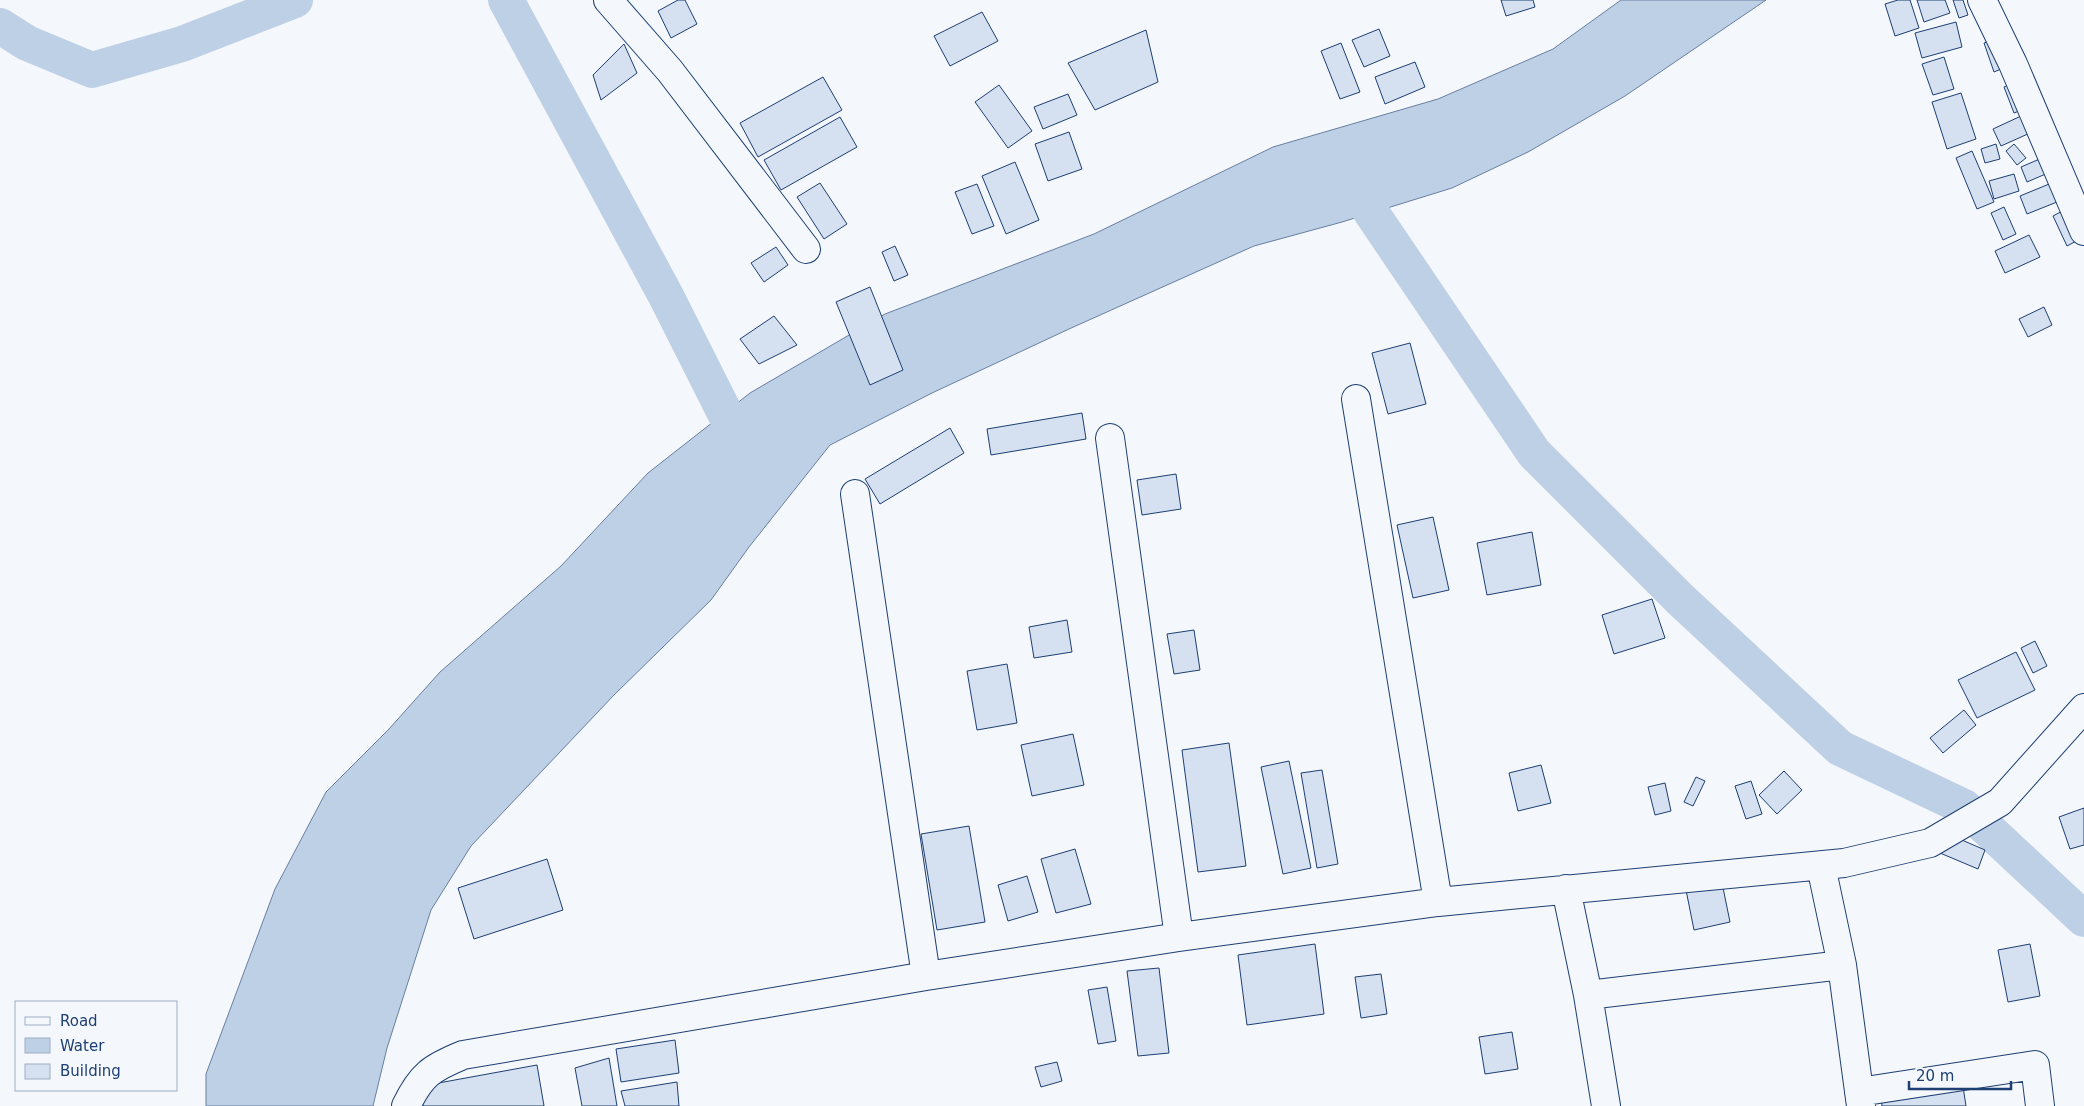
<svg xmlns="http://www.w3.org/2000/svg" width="2084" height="1106" viewBox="0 0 2084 1106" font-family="'DejaVu Sans',sans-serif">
<rect width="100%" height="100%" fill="#f4f7fb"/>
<path fill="#bed0e5" stroke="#687fa3" d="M1621,0H1766L1625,96L1528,152L1452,188L1342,222L1254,246L1069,329L932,393L830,445L749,547L711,600L614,695L471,846L431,910L387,1048L373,1106H206V1074L275,889L326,792L389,729L440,672L561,566L648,473L750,393L885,314L1094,234L1273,147L1438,99L1553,49Z"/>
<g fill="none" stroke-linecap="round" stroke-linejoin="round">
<path stroke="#bed0e5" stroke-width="36" d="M506,0L666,296L745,453
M0,26L27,43L92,70L182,44L295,0
M1348,178L1534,453L1681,600L1840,748L1964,807L2084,919"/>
</g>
<path fill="#d5e0f0" stroke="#1d3f73" d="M678,0H685L697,24L671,38L658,11Z
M1501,0H1533L1535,7L1506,16Z
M1898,0H1910L1919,28L1895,36L1885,4Z
M1917,0H1945L1950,13L1924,22Z
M1953,0H1963L1968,15L1959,18Z
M982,12L998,41L950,66L934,36Z
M1956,22L1962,47L1922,58L1915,33Z
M1379,29L1390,56L1364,67L1352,40Z
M1146,30L1158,82L1095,110L1068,63Z
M1996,39L2006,67L1994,72L1984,43Z
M1341,43L1360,92L1340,99L1321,51Z
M624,44L637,73L601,100L593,75Z
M1944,57L1954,89L1933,95L1922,64Z
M1415,62L1425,87L1385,104L1375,77Z
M823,77L842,110L758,157L740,123Z
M2013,83L2024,109L2014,113L2004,87Z
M999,85L1032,131L1008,148L975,102Z
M1961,93L1976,139L1947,149L1932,102Z
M1068,94L1077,115L1043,129L1034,107Z
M2021,116L2030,133L2001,146L1993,129Z
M840,117L857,147L781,190L764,160Z
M1069,132L1082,169L1048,181L1035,144Z
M1996,144L2000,159L1985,163L1981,149Z
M2014,144L2026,158L2017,165L2006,151Z
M1972,151L1994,202L1977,209L1956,158Z
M2042,158L2048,173L2027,182L2021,167Z
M1015,162L1039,220L1006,234L982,176Z
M2014,174L2019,191L1994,199L1989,181Z
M2054,182L2062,200L2027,214L2020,196Z
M820,183L847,224L824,239L797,197Z
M977,184L994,226L972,234L955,192Z
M2004,207L2016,234L2003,240L1991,213Z
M2068,208L2082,238L2067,246L2053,216Z
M2029,235L2040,257L2005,273L1995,251Z
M895,246L908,275L894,281L882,252Z
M776,247L788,265L764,282L751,263Z
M870,287L903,370L870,385L836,302Z
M2044,307L2052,325L2028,337L2019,319Z
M774,316L797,345L759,364L740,339Z
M1410,343L1426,404L1388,414L1372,353Z
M1082,413L1086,439L991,455L987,429Z
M950,428L964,453L880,504L865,479Z
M1176,474L1181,509L1142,515L1137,480Z
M1433,517L1449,590L1413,598L1397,525Z
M1532,532L1541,585L1487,595L1477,543Z
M1652,599L1665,638L1614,654L1602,615Z
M1067,620L1072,652L1034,658L1029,627Z
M1194,630L1200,670L1174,674L1167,634Z
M2035,641L2047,666L2033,673L2021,648Z
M2016,652L2035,690L1977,718L1958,680Z
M1007,664L1017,723L977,730L967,671Z
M1964,710L1976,725L1943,753L1930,738Z
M1073,734L1084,785L1032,796L1021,745Z
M1229,743L1246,866L1198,872L1182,750Z
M1289,761L1311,868L1283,874L1261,767Z
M1541,765L1551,803L1518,811L1509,773Z
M1322,770L1338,864L1317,868L1301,773Z
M1784,771L1802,790L1777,814L1759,795Z
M1696,777L1705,781L1693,806L1684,802Z
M1751,781L1762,814L1746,819L1735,786Z
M1665,783L1671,811L1655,815L1648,787Z
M2084,808V845L2070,849L2059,817Z
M969,826L985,922L937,930L921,834Z
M1948,834L1985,850L1978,869L1940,853Z
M1075,849L1091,904L1056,913L1041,859Z
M547,859L563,910L474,939L458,888Z
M1720,873L1730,922L1694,930L1684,880Z
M1027,876L1038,912L1008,921L998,885Z
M1315,944L1324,1014L1247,1025L1238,955Z
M2030,944L2040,996L2008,1002L1998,950Z
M1159,968L1169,1053L1138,1056L1127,971Z
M1381,974L1387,1014L1361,1018L1355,977Z
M1107,987L1116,1041L1098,1044L1088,990Z
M1512,1032L1518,1069L1485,1074L1479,1037Z
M675,1040L679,1073L621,1082L616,1049Z
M609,1058L617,1106H582L575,1068Z
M1057,1062L1062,1081L1041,1087L1035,1067Z
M537,1065L544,1106H423L422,1086Z
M1962,1080L1966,1106H1882L1880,1092Z
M677,1082L679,1106H625L621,1091Z"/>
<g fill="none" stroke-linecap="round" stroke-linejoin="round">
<g stroke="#1d3f73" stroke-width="30">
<path id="minor" d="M608,0L670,71L806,249
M1982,0L2013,64L2084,231
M1356,399L1438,902
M1110,438L1179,937
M855,494L926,976
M1821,866L1842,965L1861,1106
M1566,889L1588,995L1606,1106
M1588,995L1842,965
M1859,1092L2035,1065L2040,1106
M406,1106C421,1075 431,1068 463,1055L926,976L1179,937L1438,902L1844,863L1930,843L2000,802L2084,708"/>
</g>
<use href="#minor" stroke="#f4f7fb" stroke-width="28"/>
</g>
<rect x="15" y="1001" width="162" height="90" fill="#f4f7fb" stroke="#9eadc5"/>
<rect x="25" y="1017" width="25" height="8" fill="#f4f7fb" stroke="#9eadc5"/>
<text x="60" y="1026" font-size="15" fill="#1d3f73">Road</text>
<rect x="25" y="1038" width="25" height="15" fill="#bed0e5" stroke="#9eadc5"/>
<text x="60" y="1051" font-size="15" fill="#1d3f73">Water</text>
<rect x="25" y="1064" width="25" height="15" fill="#d5e0f0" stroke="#9eadc5"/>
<text x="60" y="1076" font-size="15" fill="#1d3f73">Building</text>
<path d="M1909 1081v8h102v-8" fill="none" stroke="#1d3f73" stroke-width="2.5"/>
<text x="1916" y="1081" font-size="15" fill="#1d3f73" stroke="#f4f7fb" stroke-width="4" paint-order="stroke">20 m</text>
</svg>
